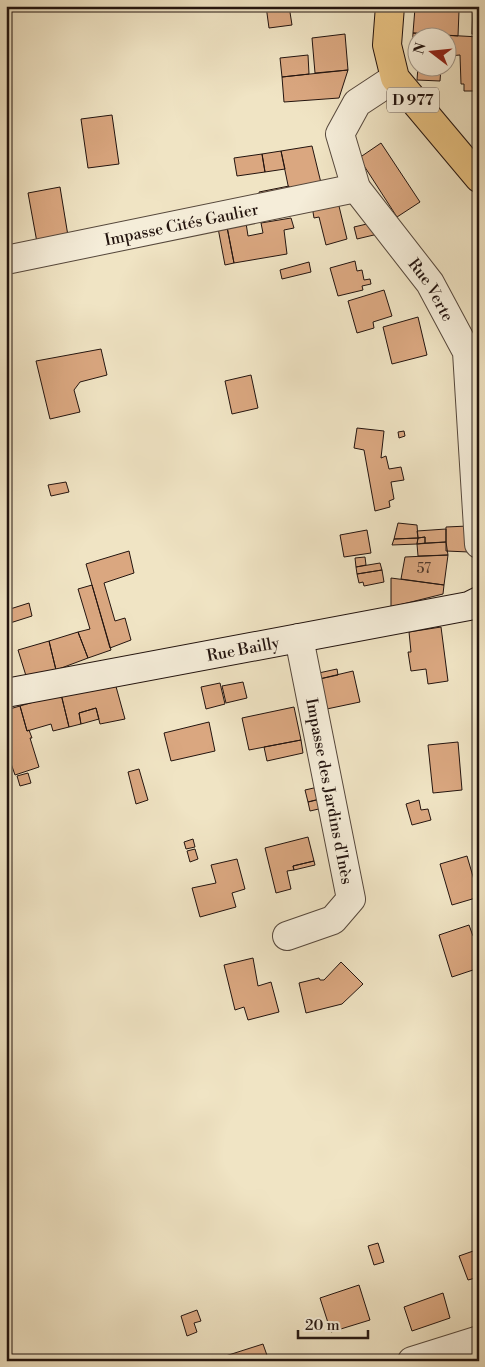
<svg xmlns="http://www.w3.org/2000/svg" width="485" height="1367" viewBox="0 0 485 1367" font-family="'Libre Bodoni',serif">
<rect width="100%" height="100%" fill="#f0e4c4"/>
<filter id="stains"><feTurbulence type="fractalNoise" baseFrequency=".004" numOctaves="4"/><feColorMatrix values="0 0 0 0 .2 0 0 0 0 .09 0 0 0 0 .02 0 0 0 .5 -.17"/></filter>
<radialGradient id="worn" r=".72"><stop offset=".6" stop-color="#630" stop-opacity="0"/><stop offset="1" stop-color="#630" stop-opacity=".3"/></radialGradient>
<path fill="#daa780" stroke="#23140f" d="M266,6H289L292,25L269,28Z
M415,6H446V9Z
M473,6H479V34H472Z
M415,8L459,11L458,36L413,33Z
M413,33L444,35L443,38H418V53L412,52Z
M345,34L348,70L315,73L312,38Z
M444,35L479,37L478,91H464V84H461L460,55L448,56V38H443Z
M308,55L309,74L282,77L280,58Z
M418,67L441,68L440,81L417,80Z
M348,70L339,98L284,102L282,77Z
M112,115L119,164L88,168L81,119Z
M381,143L420,202L397,217L359,158Z
M312,146L322,187L290,195L281,151Z
M281,151L285,169L265,172L262,154Z
M262,154L265,172L237,176L234,158Z
M289,186L290,195L261,202L259,192Z
M60,187L69,242L38,248L28,193Z
M337,198L347,239L326,245L319,217L314,218L312,206Z
M291,218L294,228L284,230L287,254L234,263L227,227L246,223L248,236L263,233L261,223Z
M371,223L378,234L357,239L354,227Z
M227,227L234,263L225,265L218,228Z
M355,261L357,271L362,270L364,280L370,279L371,284L362,286L363,290L338,296L330,268Z
M309,262L311,272L282,279L280,270Z
M384,290L392,316L373,322L374,328L357,333L348,301Z
M418,317L427,355L392,364L383,327Z
M101,349L107,375L80,382L74,390L80,412L50,419L36,361Z
M251,375L258,408L232,414L225,381Z
M357,428L384,431L381,458L386,456L389,469L401,467L404,480L391,482L394,499L389,501L390,507L375,511L364,450L354,448Z
M404,431L405,436L399,438L398,432Z
M66,482L69,492L51,496L48,485Z
M398,523L417,525L418,538L394,539Z
M468,526L469,552L446,551V527Z
M446,529V542L425,543V537L418,538L417,531Z
M367,530L371,553L344,557L340,535Z
M425,537V543L417,544L418,538Z
M418,538L417,544L392,545L394,539Z
M446,542L448,555L418,556L417,544Z
M129,551L134,573L104,583L115,621L125,618L131,640L110,648L86,564Z
M448,555L444,585L401,579L405,557Z
M365,557L366,565L356,567L355,558Z
M380,563L382,570L357,574L356,567Z
M382,570L384,582L364,586L363,582L359,583L357,574Z
M391,578L444,585L443,594L391,607Z
M92,585L111,650L88,658L78,632L90,629L78,589Z
M29,603L32,616L10,623L7,610Z
M441,627L448,681L428,684L426,669L411,671L408,652H411L409,632Z
M78,632L88,658L56,670L49,641Z
M49,641L56,670L27,679L18,650Z
M337,669L338,675L315,680L314,674Z
M353,671L360,702L322,710L315,680Z
M243,682L247,698L226,703L222,686Z
M115,683L125,719L100,724L96,708L79,713L81,724L69,727L61,694Z
M220,683L225,704L206,709L201,687Z
M61,694L69,727L53,731L51,724L27,731L20,706Z
M20,706L27,731L29,730L32,738H30L39,767L15,775L8,755H6V710Z
M294,707L301,740L249,750L242,718Z
M96,708L99,719L81,724L79,713Z
M209,722L215,751L171,761L164,733Z
M301,740L303,753L267,761L264,747Z
M458,742L462,790L433,793L428,745Z
M139,769L148,800L136,804L128,772Z
M28,773L31,783L20,786L17,776Z
M318,787L320,799L308,802L305,790Z
M320,799L323,808L310,811L308,802Z
M419,800L421,810L428,809L431,820L412,825L406,804Z
M308,837L314,861L293,866L294,870L287,871L291,889L276,893L265,848Z
M193,839L195,847L186,849L184,842Z
M195,849L198,859L190,862L187,851Z
M467,856L479,897L452,905L440,864Z
M237,859L245,889L232,893L236,907L200,917L192,888L216,883L211,865Z
M314,861L315,865L294,870L293,866Z
M469,925L473,936H476L479,945V968L452,977L439,935Z
M253,958L258,986L271,982L279,1012L248,1020L244,1007L235,1010L224,965Z
M341,962L363,984L342,1004L306,1013L299,983L319,978L320,980H324Z
M378,1243L384,1262L374,1265L368,1246Z
M479,1249V1277L468,1280L459,1256Z
M359,1285L370,1320L331,1332L320,1298Z
M443,1293L450,1318L412,1331L404,1307Z
M197,1310L201,1321L194,1323L197,1332L187,1336L181,1316Z
M263,1344L269,1361H216V1359Z"/>
<g fill="none" stroke-linecap="round" stroke-linejoin="round">
<g stroke="#56483c" stroke-width="30">
<g id="street">
<path id="s1" d="M395,78L357,103L340,134L356,188L430,283L467,352L479,544"/>
<path id="s2" d="M6,260L356,188"/>
<path d="M287,936L333,920L351,899L299,638"/>
<path d="M412,1361L479,1340"/>
</g>
</g>
<g stroke="#23140f" stroke-width="30">
<g id="secondary">
<path id="s3" d="M6,693L469,606L479,601"/>
</g>
</g>
<g stroke="#23140f" stroke-width="30">
<path id="primary" d="M390,6L387,45L395,78L479,178"/>
</g>
<use href="#street" stroke="#f5edd9" stroke-width="28"/>
<use href="#secondary" stroke="#f5edd9" stroke-width="28"/>
<use href="#primary" stroke="#e8c282" stroke-width="28"/>
</g>
<g text-anchor="middle" stroke-width="4" stroke-linejoin="round" paint-order="stroke">
<g font-size="14" fill="#51392b">
<text x="424" y="573">57</text>
</g>
<rect fill="#f5edd9" stroke="#62554c" stroke-width="1" x="387" y="87.5" width="52" height="25" rx="4"/>
<g font-size="15" font-weight="bold" fill="#23140f">
<text x="413" y="105">D 977</text>
</g>
<g font-size="16" fill="#23140f" stroke="#f5edd9">
<text dy="6" stroke="none"><textPath href="#s2" startOffset="179">Impasse Cités Gaulier</textPath></text>
<text dy="6" stroke="none"><textPath href="#s1" startOffset="264">Rue Verte</textPath></text>
<text dy="6" stroke="none"><textPath href="#s3" startOffset="241">Rue Bailly</textPath></text>
<text transform="translate(330 791) rotate(79)" y="6">Impasse des Jardins d'Inès</text>
</g>
</g>
<rect width="485" height="1367" fill="none" stroke="#f0e4c4" stroke-width="25"/>
<rect x="8" y="8" width="470" height="1352" fill="none" stroke="#23140f" stroke-width="2.5"/>
<rect x="12" y="12" width="460" height="1342" fill="none" stroke="#23140f"/>
<g transform="translate(432 52) rotate(286)"><circle r="24" fill="#f5edd9" stroke="#a19688"/>
<path d="M0-4L9 19L0 12L-9 19Z" fill="#8f2418"/>
<text y="-8" font-size="14" font-weight="bold" text-anchor="middle" fill="#23140f">N</text>
</g>
<path d="M298 1330v8h70v-8" fill="none" stroke="#23140f" stroke-width="2.5"/>
<text x="305" y="1330" font-size="15" fill="#23140f" stroke="#f5edd9" stroke-width="4" paint-order="stroke">20 m</text>
<rect width="100%" height="100%" filter="url(#stains)"/>
<rect width="100%" height="100%" fill="url(#worn)"/>
</svg>
